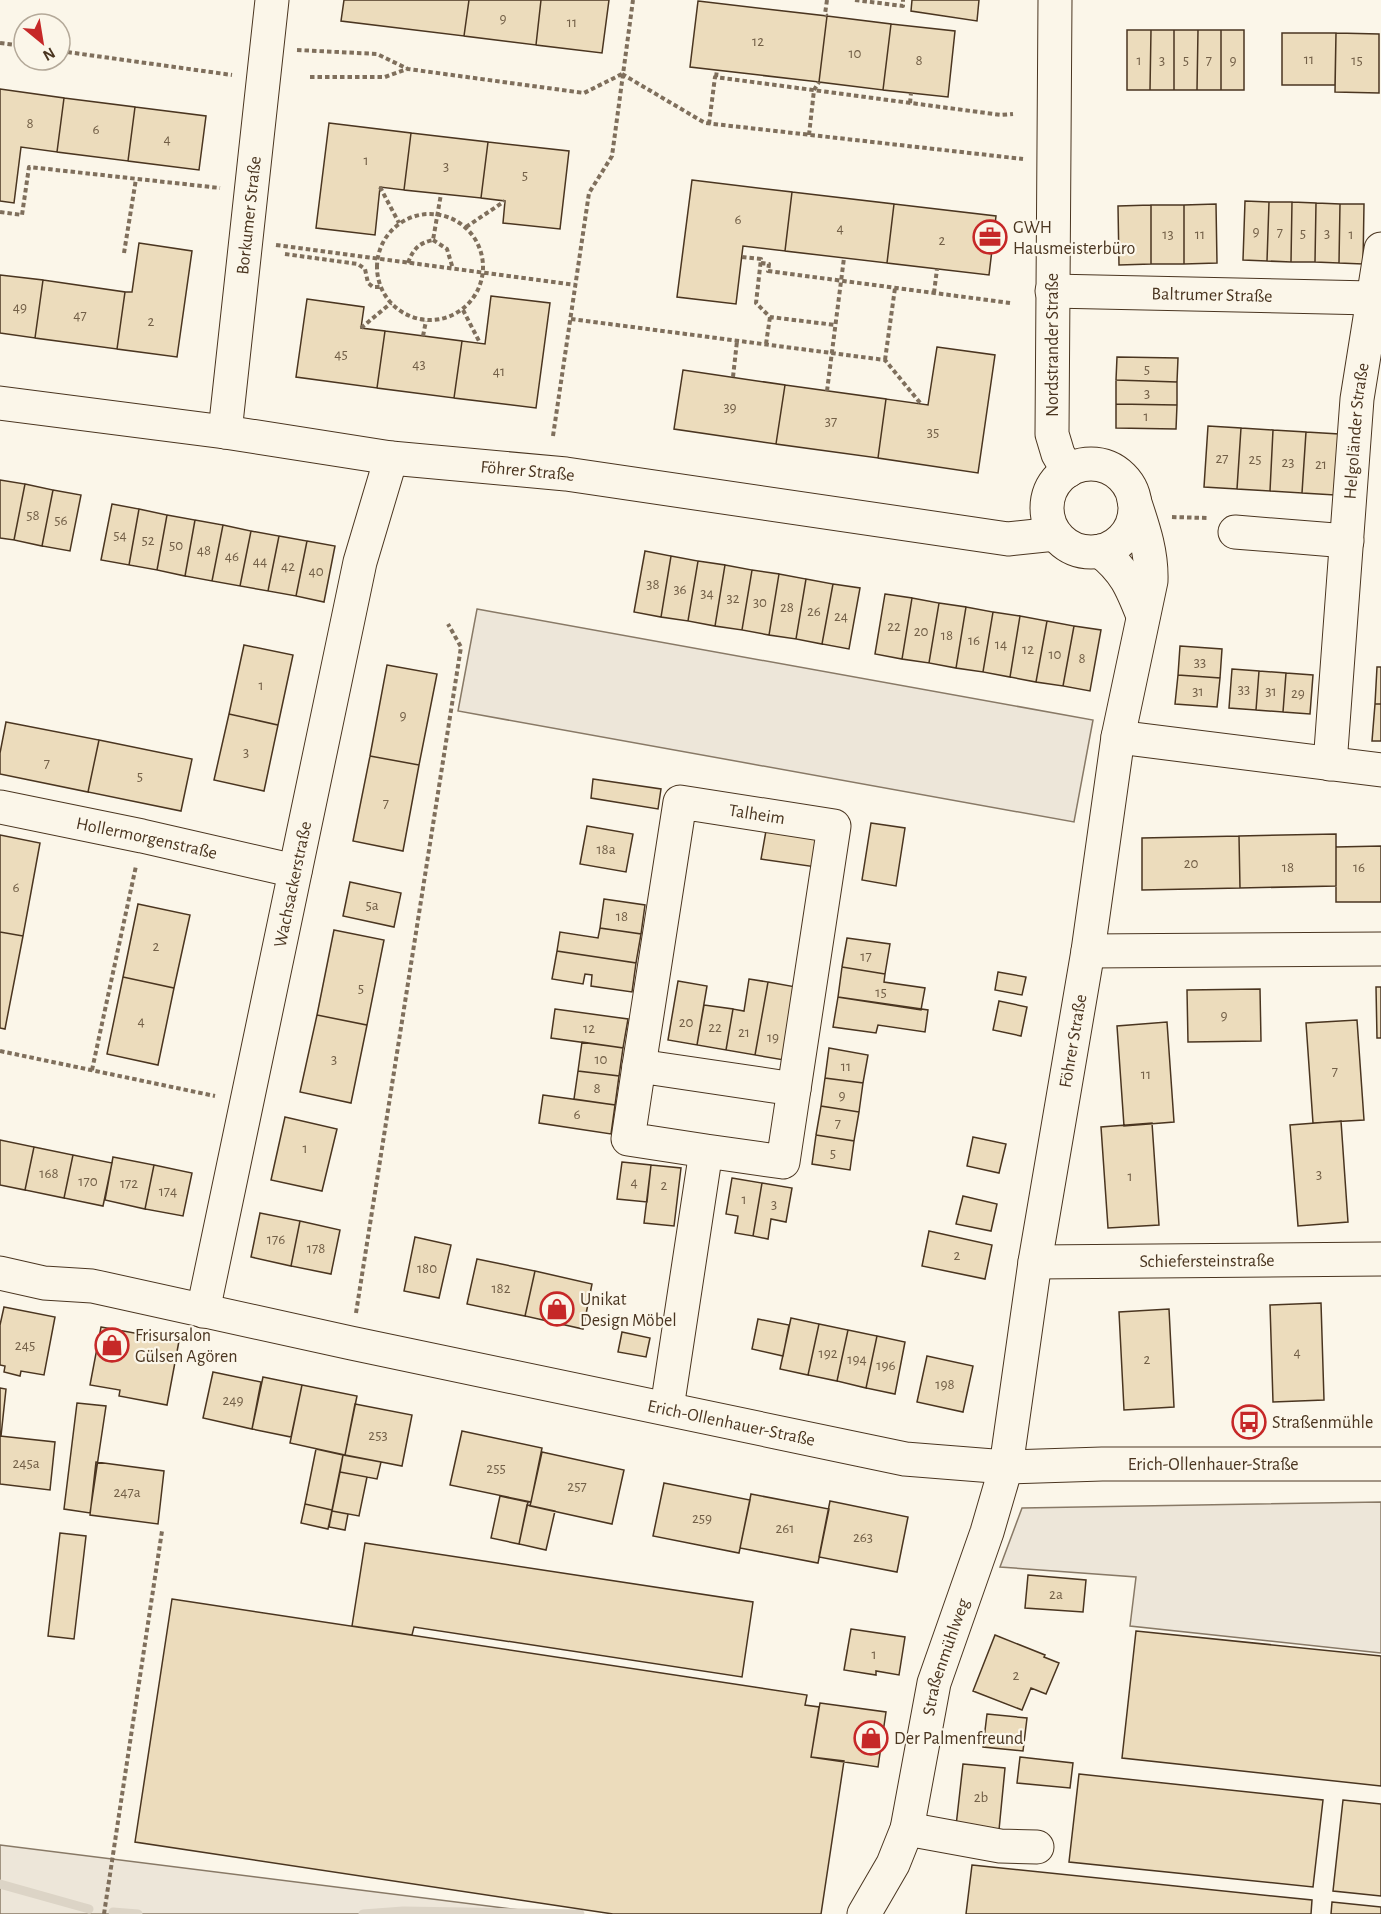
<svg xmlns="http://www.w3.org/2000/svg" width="1381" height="1914" viewBox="0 0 1381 1914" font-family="'Alegreya Sans',sans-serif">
<rect width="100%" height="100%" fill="#fbf6e9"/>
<path fill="#ede6d9" stroke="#887966" stroke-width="1.5" d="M477,609L1093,720L1074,822L458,711Z
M1381,1502V1653L1130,1626L1136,1577L1000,1567L1022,1508Z
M0,1845L551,1914H0Z"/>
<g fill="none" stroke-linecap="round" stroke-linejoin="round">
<path stroke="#dcd4c6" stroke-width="9" d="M0,1884L89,1909
M113,1912L138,1914
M363,1914L403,1911L580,1914"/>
</g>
<path fill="#ecdcbc" stroke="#4a3520" stroke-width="1.5" d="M344,0H469L464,36L341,21Z
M469,0H541L536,45L464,36Z
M541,0H609L602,53L536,45Z
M912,0H979L977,21L911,11Z
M698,1L827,16L819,82L690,67Z
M827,16L891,24L883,90L819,82Z
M891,24L955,31L948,97L883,90Z
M1127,30H1151L1150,90H1127Z
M1151,30H1174V90H1150Z
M1174,30H1198L1197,90H1174Z
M1198,30H1221V90H1197Z
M1221,30H1244V90H1221Z
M1282,33H1336L1335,85H1282Z
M1336,33L1379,34V93L1335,92Z
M0,89L64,98L57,152L21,147L14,203L0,201Z
M64,98L135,107L128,161L57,152Z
M135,107L206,116L199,170L128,161Z
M329,123L411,133L404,190L380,187L375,235L316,228Z
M411,133L488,142L481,198L404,190Z
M488,142L569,151L560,229L503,223L505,201L481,198Z
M692,180L792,192L785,251L743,246L736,304L677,297Z
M792,192L894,204L887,263L785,251Z
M1245,201L1269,202L1267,261L1243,260Z
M1269,202H1292L1291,262L1267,261Z
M1292,202L1316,203L1315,262H1291Z
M1316,203L1340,204L1339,263L1315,262Z
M894,204L996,216L989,275L887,263Z
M1216,204L1217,263L1184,264V205Z
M1340,204H1364L1363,264L1339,263Z
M1151,205V264L1119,265L1118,206Z
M1151,205H1184V264H1151Z
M139,243L192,251L177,357L117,349L125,292H132Z
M0,275L43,280L35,338L0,333Z
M43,280L125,292L117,349L35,338Z
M491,296L550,303L536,408L454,398L462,341L485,344Z
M307,299L364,307L361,328L385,331L377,388L296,377Z
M385,331L462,341L454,398L377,388Z
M937,347L995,355L978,473L878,458L886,399L928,405Z
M1117,357L1178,358L1177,382L1116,380Z
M683,370L785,385L776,444L674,429Z
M1116,380L1177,382V405L1116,404Z
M785,385L886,399L878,458L776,444Z
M1116,404L1177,405L1176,429L1116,428Z
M1208,426L1241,428L1237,489L1204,487Z
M1241,428L1273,430L1270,491L1237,489Z
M1273,430L1306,432L1302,493L1270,491Z
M1306,432L1339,434L1335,495L1302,493Z
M0,480L25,484L14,540L0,538Z
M25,484L53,490L42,546L14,540Z
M53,490L81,495L70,551L42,546Z
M112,504L139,509L129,565L101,560Z
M139,509L167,515L157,570L129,565Z
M167,515L195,520L185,576L157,570Z
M195,520L223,525L212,581L185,576Z
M223,525L251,531L240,586L212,581Z
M251,531L279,536L268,591L240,586Z
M279,536L307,541L296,596L268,591Z
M307,541L335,546L324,602L296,596Z
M645,551L671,556L661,617L634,612Z
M671,556L698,561L688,621L661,617Z
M698,561L725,565L715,626L688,621Z
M725,565L752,570L742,630L715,626Z
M752,570L779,574L769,635L742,630Z
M779,574L806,579L796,639L769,635Z
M806,579L833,584L822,644L796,639Z
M833,584L860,588L849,649L822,644Z
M885,594L912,598L902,659L875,654Z
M912,598L939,603L929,663L902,659Z
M939,603L966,607L956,668L929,663Z
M966,607L993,612L983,672L956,668Z
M993,612L1020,616L1010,677L983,672Z
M1020,616L1047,621L1036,682L1010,677Z
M1047,621L1074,626L1063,686L1036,682Z
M1074,626L1101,630L1090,691L1063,686Z
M244,645L293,655L278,725L229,714Z
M1180,646L1222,649L1220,678L1178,675Z
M387,665L437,674L419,765L370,756Z
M1377,667H1381V704H1375Z
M1232,669L1259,671L1256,710L1229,708Z
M1259,671L1286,673L1283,712L1256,710Z
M1286,673L1313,675L1310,714L1283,712Z
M1178,675L1220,678L1217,707L1175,704Z
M1375,704H1381V741H1372Z
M229,714L278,725L264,791L214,780Z
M6,722L99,740L88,792L0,774V753Z
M99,740L192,759L181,811L88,792Z
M370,756L419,765L403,851L353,841Z
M593,779L661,789L658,809L591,798Z
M871,823L905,828L896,886L862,880Z
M767,825L828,834L823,868L761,859Z
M587,826L633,834L626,872L580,864Z
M1336,834V886L1240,888L1239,836Z
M0,835L40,843L23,936L0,932Z
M1239,836L1240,888L1142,890V838Z
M1381,846V902H1336V847Z
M350,882L401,893L394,927L343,916Z
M604,899L645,905L641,934L600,928Z
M138,904L190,915L174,988L123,977Z
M600,928L641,934L636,963L557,951L560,932L598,938Z
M334,930L384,940L367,1025L317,1015Z
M0,932L23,936L5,1029L0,1028Z
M847,938L890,944L885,974L842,967Z
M557,951L636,963L632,992L591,986L592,975L585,974L583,984L552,979Z
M842,967L885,974L884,982L925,988L921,1010L838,997Z
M998,972L1026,977L1022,995L995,990Z
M123,977L174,988L158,1065L107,1054Z
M749,979L768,982L755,1055L726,1050L733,1009L744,1011Z
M678,981L707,986L697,1045L668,1040Z
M768,982L796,987L784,1060L755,1055Z
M1376,987H1381V1038H1377Z
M1260,989L1261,1041L1188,1042L1187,990Z
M838,997L928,1010L925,1032L878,1025L876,1033L833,1027Z
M999,1001L1027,1007L1021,1036L993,1030Z
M704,1005L733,1009L726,1050L697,1045Z
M555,1009L628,1019L623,1048L551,1038Z
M317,1015L367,1025L351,1103L300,1092Z
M1357,1020L1364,1120L1313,1123L1306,1023Z
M1167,1022L1174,1122L1124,1126L1117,1026Z
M582,1042L623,1048L619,1076L578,1071Z
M829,1048L868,1055L863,1083L825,1078Z
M578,1071L619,1076L615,1105L574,1099Z
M825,1078L863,1083L859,1112L821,1106Z
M543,1095L615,1105L611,1134L539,1123Z
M821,1106L859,1112L854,1141L816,1135Z
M285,1117L337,1129L322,1191L271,1180Z
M1341,1121L1348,1222L1298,1226L1290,1125Z
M1152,1123L1159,1225L1108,1228L1101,1127Z
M816,1135L854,1141L850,1170L812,1164Z
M973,1137L1006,1144L999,1173L967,1166Z
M0,1140L34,1147L25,1190L0,1185Z
M34,1147L73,1155L64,1198L25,1190Z
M73,1155L112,1163L103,1206L64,1198Z
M113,1157L154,1165L145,1209L105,1200Z
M622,1162L651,1165L647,1202L617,1199Z
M154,1165L192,1173L183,1216L145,1209Z
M651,1165L681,1168L674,1226L644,1223Z
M732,1178L762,1183L753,1236L735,1233L738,1216L726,1214Z
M762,1183L792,1188L786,1222L771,1219L768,1239L753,1236Z
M963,1196L997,1204L991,1231L956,1224Z
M260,1213L300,1221L291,1266L251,1257Z
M300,1221L340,1230L331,1274L291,1266Z
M929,1231L992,1245L985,1279L922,1266Z
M415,1237L451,1245L439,1298L404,1291Z
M477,1259L535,1271L525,1316L467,1304Z
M535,1271L592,1284L583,1329L525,1316Z
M1321,1303L1324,1400L1273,1402L1270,1305Z
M4,1307L55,1317L44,1375L21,1371L20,1376L4,1372L5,1366L0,1365V1325Z
M1169,1309L1174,1407L1124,1410L1119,1312Z
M791,1318L819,1324L808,1375L780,1369Z
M758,1319L789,1325L783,1356L752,1349Z
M819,1324L848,1330L837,1381L808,1375Z
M101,1327L179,1341L167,1405L119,1396L120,1390L90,1385Z
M848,1330L877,1336L866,1388L837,1381Z
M622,1332L650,1338L646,1357L618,1352Z
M877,1336L905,1342L895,1394L866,1388Z
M927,1356L973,1366L963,1412L917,1402Z
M213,1372L261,1382L252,1429L203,1418Z
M263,1377L302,1385L291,1437L252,1429Z
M302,1385L357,1396L345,1455L290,1443Z
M0,1388L6,1389L1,1436H0Z
M77,1403L106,1406L90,1513L64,1509Z
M355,1404L412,1415L402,1466L345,1455Z
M462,1431L542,1448L531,1502L450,1485Z
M0,1436L55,1442L50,1490L0,1484Z
M316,1449L343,1455L332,1510L305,1504Z
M542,1452L624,1470L612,1524L530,1506Z
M343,1455L381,1462L377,1479L340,1472Z
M96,1462L164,1471L158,1524L90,1515Z
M340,1472L367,1477L359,1516L332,1511Z
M664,1483L750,1500L739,1553L653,1536Z
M751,1494L829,1509L818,1563L740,1548Z
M500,1496L528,1502L519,1544L491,1538Z
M830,1501L908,1517L897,1572L819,1557Z
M305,1504L332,1510L328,1529L301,1523Z
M527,1505L555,1511L546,1550L519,1544Z
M332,1511L348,1514L345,1530L329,1527Z
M60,1533L86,1536L74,1639L48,1636Z
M365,1543L753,1602L742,1677L414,1627L412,1635L352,1626Z
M1028,1575L1086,1580L1083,1612L1025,1608Z
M172,1599L807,1695L805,1705L819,1707L811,1757L844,1761L821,1914H613L135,1842Z
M851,1629L905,1637L899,1675L876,1671V1675L844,1670Z
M1136,1631L1381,1656V1786L1122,1758Z
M995,1635L1045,1655L1044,1657L1059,1663L1046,1694L1031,1688L1022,1710L973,1691Z
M820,1703L886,1712L878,1767L811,1757Z
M987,1714L1027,1718L1023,1751L983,1747Z
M1020,1757L1073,1763L1070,1788L1017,1783Z
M963,1764L1005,1768L999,1830L956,1826Z
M1079,1774L1323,1800L1313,1887L1069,1862Z
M1343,1800L1381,1804V1896L1333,1891Z
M972,1865L1312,1900L1311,1914H966Z
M1332,1902L1381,1907V1914H1331Z"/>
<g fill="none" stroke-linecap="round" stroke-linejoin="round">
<g stroke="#4a3520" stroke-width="35">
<g id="minor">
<path d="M1055,0L1052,434L1058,454L1068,471"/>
<path id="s1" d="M1052,291L1372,298"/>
<path id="s2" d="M0,403L225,432L391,458L566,474L1008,539L1055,534"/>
<path id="s3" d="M225,432L272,0"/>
<circle cx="1091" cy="508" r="44"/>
<path d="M1235,532L1347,541"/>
<path d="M1100,551C1125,570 1132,588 1143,616"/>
<path d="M1118,737L1381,770"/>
<path id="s4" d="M1330,764L1357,399L1381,249"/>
<path id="s5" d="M0,807L142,836L295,871"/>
<path d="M1088,951L1381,949"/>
<path id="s6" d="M639,1066L680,802L834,826L794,1089"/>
<path id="s7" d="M1035,1262L1381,1259"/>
<path id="s8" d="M0,1273L44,1283L92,1286L351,1343L905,1459L1006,1467L1102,1464H1381"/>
<path id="s9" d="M203,1311L360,562L391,458"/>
<path d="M667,1408L706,1151L628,1139L639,1066L794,1089L783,1162L706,1151"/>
<path d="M907,1829L1000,1846L1037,1847"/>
<path id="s10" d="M864,1914L893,1864L907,1829L934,1683L987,1532L1006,1467L1035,1262L1088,951L1118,737L1151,581C1152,552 1143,527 1134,500"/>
</g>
</g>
<path stroke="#7f6f5c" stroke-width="4" stroke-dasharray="4.5 3" stroke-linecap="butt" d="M827,0L825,14L827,16
M855,0L903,6V0
M0,43L24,46
M297,50L377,54L408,69L584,93L622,74
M60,51L232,75
M622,74L705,123L1023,159
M310,77H385L407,69
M716,77L717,70
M910,103L911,93
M709,124L715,77L1001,115L1013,114
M809,135L814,90L819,82
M380,187L399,223
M0,212L22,215L29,167L220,188
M377 267a53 53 0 1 1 106 0a53 53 0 1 1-106 0Z
M466,227L505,201
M433,240L447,249L453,269
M276,245L576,285
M124,253L136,179
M285,254L358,264L365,269L368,283L373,287H381
M742,257L761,259L756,303L770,317L835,325
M408,263C413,249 419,243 433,240L441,194
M761,263L769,264L768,271L1010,303
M934,293L937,269
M463,310L480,343
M571,319L885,360L921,404
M361,328L391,303
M423,336L426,321
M766,344L770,317
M885,360L895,288
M733,377L737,341
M827,391L844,258
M553,436L589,193L612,156L633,0
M1172,517L1207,518
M0,1051L215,1096
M92,1070L136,866
M356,1313L461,647L448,624
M104,1914L162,1531"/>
<use href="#minor" stroke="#fbf6e9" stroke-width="33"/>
</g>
<defs>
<g id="office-ring" transform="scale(1.725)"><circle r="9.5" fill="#fbf6e9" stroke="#c62828" stroke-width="1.5"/><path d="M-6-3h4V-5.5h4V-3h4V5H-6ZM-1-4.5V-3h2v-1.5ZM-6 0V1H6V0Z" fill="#c62828"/></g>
<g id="shop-ring" transform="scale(1.725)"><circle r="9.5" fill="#fbf6e9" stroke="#c62828" stroke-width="1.5"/><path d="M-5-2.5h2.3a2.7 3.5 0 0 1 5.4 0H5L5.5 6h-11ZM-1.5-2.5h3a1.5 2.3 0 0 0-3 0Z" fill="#c62828"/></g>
<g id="bus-ring" transform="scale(1.725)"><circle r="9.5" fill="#fbf6e9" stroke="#c62828" stroke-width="1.5"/><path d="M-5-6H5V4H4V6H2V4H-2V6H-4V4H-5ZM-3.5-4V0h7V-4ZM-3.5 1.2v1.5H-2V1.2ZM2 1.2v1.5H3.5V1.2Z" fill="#c62828"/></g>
</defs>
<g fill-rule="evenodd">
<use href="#office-ring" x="990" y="237"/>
<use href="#shop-ring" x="557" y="1309"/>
<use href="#shop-ring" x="112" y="1345"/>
<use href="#bus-ring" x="1249" y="1422"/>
<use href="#shop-ring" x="871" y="1738"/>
</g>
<g text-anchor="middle" stroke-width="4.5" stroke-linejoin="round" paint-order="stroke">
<g font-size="15" fill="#725f47">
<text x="503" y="23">9</text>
<text x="572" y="27">11</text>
<text x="758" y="46">12</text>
<text x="855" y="58">10</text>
<text x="1309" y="64">11</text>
<text x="919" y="65">8</text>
<text x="1139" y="65">1</text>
<text x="1162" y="65">3</text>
<text x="1186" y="65">5</text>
<text x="1209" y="65">7</text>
<text x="1233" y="65">9</text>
<text x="1357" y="65">15</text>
<text x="30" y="128">8</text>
<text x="96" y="134">6</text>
<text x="167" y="144">4</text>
<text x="366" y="165">1</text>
<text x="446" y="171">3</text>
<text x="525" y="180">5</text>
<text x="738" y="224">6</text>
<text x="840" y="233">4</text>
<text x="1256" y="236">9</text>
<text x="1280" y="237">7</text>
<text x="1303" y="238">5</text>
<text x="1327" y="238">3</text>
<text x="1168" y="239">13</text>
<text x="1200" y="239">11</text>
<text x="1351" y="239">1</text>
<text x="942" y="245">2</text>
<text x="20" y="312">49</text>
<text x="80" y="320">47</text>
<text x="151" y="326">2</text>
<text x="341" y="359">45</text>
<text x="419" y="369">43</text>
<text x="1147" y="374">5</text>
<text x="499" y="376">41</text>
<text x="1147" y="398">3</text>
<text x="730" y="412">39</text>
<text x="1146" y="421">1</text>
<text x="831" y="426">37</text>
<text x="933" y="437">35</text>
<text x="1222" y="463">27</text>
<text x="1255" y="464">25</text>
<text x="1288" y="467">23</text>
<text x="1321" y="469">21</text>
<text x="33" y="520">58</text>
<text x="61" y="525">56</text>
<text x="120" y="540">54</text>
<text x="148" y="545">52</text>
<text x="176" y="550">50</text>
<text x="204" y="555">48</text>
<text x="232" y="561">46</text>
<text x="260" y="566">44</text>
<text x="288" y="571">42</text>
<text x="316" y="576">40</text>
<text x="653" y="589">38</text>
<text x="680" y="594">36</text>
<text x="707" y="598">34</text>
<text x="733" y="603">32</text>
<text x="760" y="607">30</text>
<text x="787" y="612">28</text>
<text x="814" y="616">26</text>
<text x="841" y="621">24</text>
<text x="894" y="631">22</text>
<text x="921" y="636">20</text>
<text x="947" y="640">18</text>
<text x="974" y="645">16</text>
<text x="1001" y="649">14</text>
<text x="1028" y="654">12</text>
<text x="1055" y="659">10</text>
<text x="1082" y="663">8</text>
<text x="1200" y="667">33</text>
<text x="261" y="690">1</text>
<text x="1244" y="694">33</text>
<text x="1198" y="696">31</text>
<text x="1271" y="696">31</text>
<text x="1298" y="698">29</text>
<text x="403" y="720">9</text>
<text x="246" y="757">3</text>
<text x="47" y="768">7</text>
<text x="140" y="781">5</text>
<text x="386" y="808">7</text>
<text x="606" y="854">18a</text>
<text x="1191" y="868">20</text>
<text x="1288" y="872">18</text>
<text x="1359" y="872">16</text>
<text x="16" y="892">6</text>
<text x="372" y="910">5a</text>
<text x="622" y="921">18</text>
<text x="156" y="951">2</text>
<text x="866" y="961">17</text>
<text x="361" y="993">5</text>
<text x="881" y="997">15</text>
<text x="1224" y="1020">9</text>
<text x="141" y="1026">4</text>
<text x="686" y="1027">20</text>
<text x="715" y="1032">22</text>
<text x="589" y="1033">12</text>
<text x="744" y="1037">21</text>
<text x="773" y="1042">19</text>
<text x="334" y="1064">3</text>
<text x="601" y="1064">10</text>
<text x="846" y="1071">11</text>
<text x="1335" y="1076">7</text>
<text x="1146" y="1079">11</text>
<text x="597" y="1093">8</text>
<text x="842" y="1100">9</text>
<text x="577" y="1119">6</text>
<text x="838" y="1128">7</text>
<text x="305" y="1153">1</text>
<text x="833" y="1158">5</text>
<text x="49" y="1178">168</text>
<text x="1319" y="1179">3</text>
<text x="1130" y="1181">1</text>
<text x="88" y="1186">170</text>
<text x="634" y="1187">4</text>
<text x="129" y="1188">172</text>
<text x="664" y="1190">2</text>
<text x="168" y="1196">174</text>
<text x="744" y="1204">1</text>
<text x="774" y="1209">3</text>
<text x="276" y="1244">176</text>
<text x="316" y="1253">178</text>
<text x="957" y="1260">2</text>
<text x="427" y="1273">180</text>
<text x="501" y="1293">182</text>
<text x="25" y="1350">245</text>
<text x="1297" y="1357">4</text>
<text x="828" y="1358">192</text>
<text x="857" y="1364">194</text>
<text x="1147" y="1364">2</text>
<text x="886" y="1370">196</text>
<text x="945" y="1389">198</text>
<text x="233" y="1405">249</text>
<text x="378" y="1440">253</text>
<text x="26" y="1468">245a</text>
<text x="496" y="1473">255</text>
<text x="577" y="1491">257</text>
<text x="127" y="1497">247a</text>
<text x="702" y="1523">259</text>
<text x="785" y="1533">261</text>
<text x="863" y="1542">263</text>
<text x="1056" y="1599">2a</text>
<text x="874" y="1659">1</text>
<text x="1016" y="1680">2</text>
<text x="981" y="1802">2b</text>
</g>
<g font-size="18" fill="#4a3520" stroke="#fbf6e9">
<text dy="6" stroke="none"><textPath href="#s3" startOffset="218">Borkumer Straße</textPath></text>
<text dy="6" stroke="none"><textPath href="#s1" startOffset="160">Baltrumer Straße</textPath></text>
<text transform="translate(1052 345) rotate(-90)" y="6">Nordstrander Straße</text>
<text dy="6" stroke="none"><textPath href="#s4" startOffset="334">Helgoländer Straße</textPath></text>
<text dy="6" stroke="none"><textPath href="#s2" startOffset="532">Föhrer Straße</textPath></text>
<text dy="6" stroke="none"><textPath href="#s6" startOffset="345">Talheim</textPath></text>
<text dy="6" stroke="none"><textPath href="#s5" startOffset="150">Hollermorgenstraße</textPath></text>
<text dy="6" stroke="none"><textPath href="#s9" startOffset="436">Wachsackerstraße</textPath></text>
<text dy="6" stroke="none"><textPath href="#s10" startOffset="903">Föhrer Straße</textPath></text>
<text dy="6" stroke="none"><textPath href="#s7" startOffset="172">Schiefersteinstraße</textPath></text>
<text dy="6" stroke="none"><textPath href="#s8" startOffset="747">Erich-Ollenhauer-Straße</textPath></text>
<text dy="6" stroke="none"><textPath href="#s8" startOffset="1233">Erich-Ollenhauer-Straße</textPath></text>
<text dy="6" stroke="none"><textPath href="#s10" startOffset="272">Straßenmühlweg</textPath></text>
</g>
<g font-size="18" fill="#4a3520" stroke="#fbf6e9" text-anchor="start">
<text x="1013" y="233">GWH<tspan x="1013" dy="21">Hausmeisterbüro</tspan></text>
<text x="580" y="1305">Unikat<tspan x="580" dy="21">Design Möbel</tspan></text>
<text x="135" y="1341">Frisursalon<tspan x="135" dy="21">Gülsen Agören</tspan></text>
<text x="1272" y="1428">Straßenmühle</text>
<text x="894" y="1744">Der Palmenfreund</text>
</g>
</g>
<g transform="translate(42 42) rotate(150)"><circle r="28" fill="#fbf6e9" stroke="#b4a999" stroke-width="1.5"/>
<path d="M0-4.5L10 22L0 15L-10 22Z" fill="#c62828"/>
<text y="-9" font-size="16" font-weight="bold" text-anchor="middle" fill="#4a3520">N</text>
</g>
</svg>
